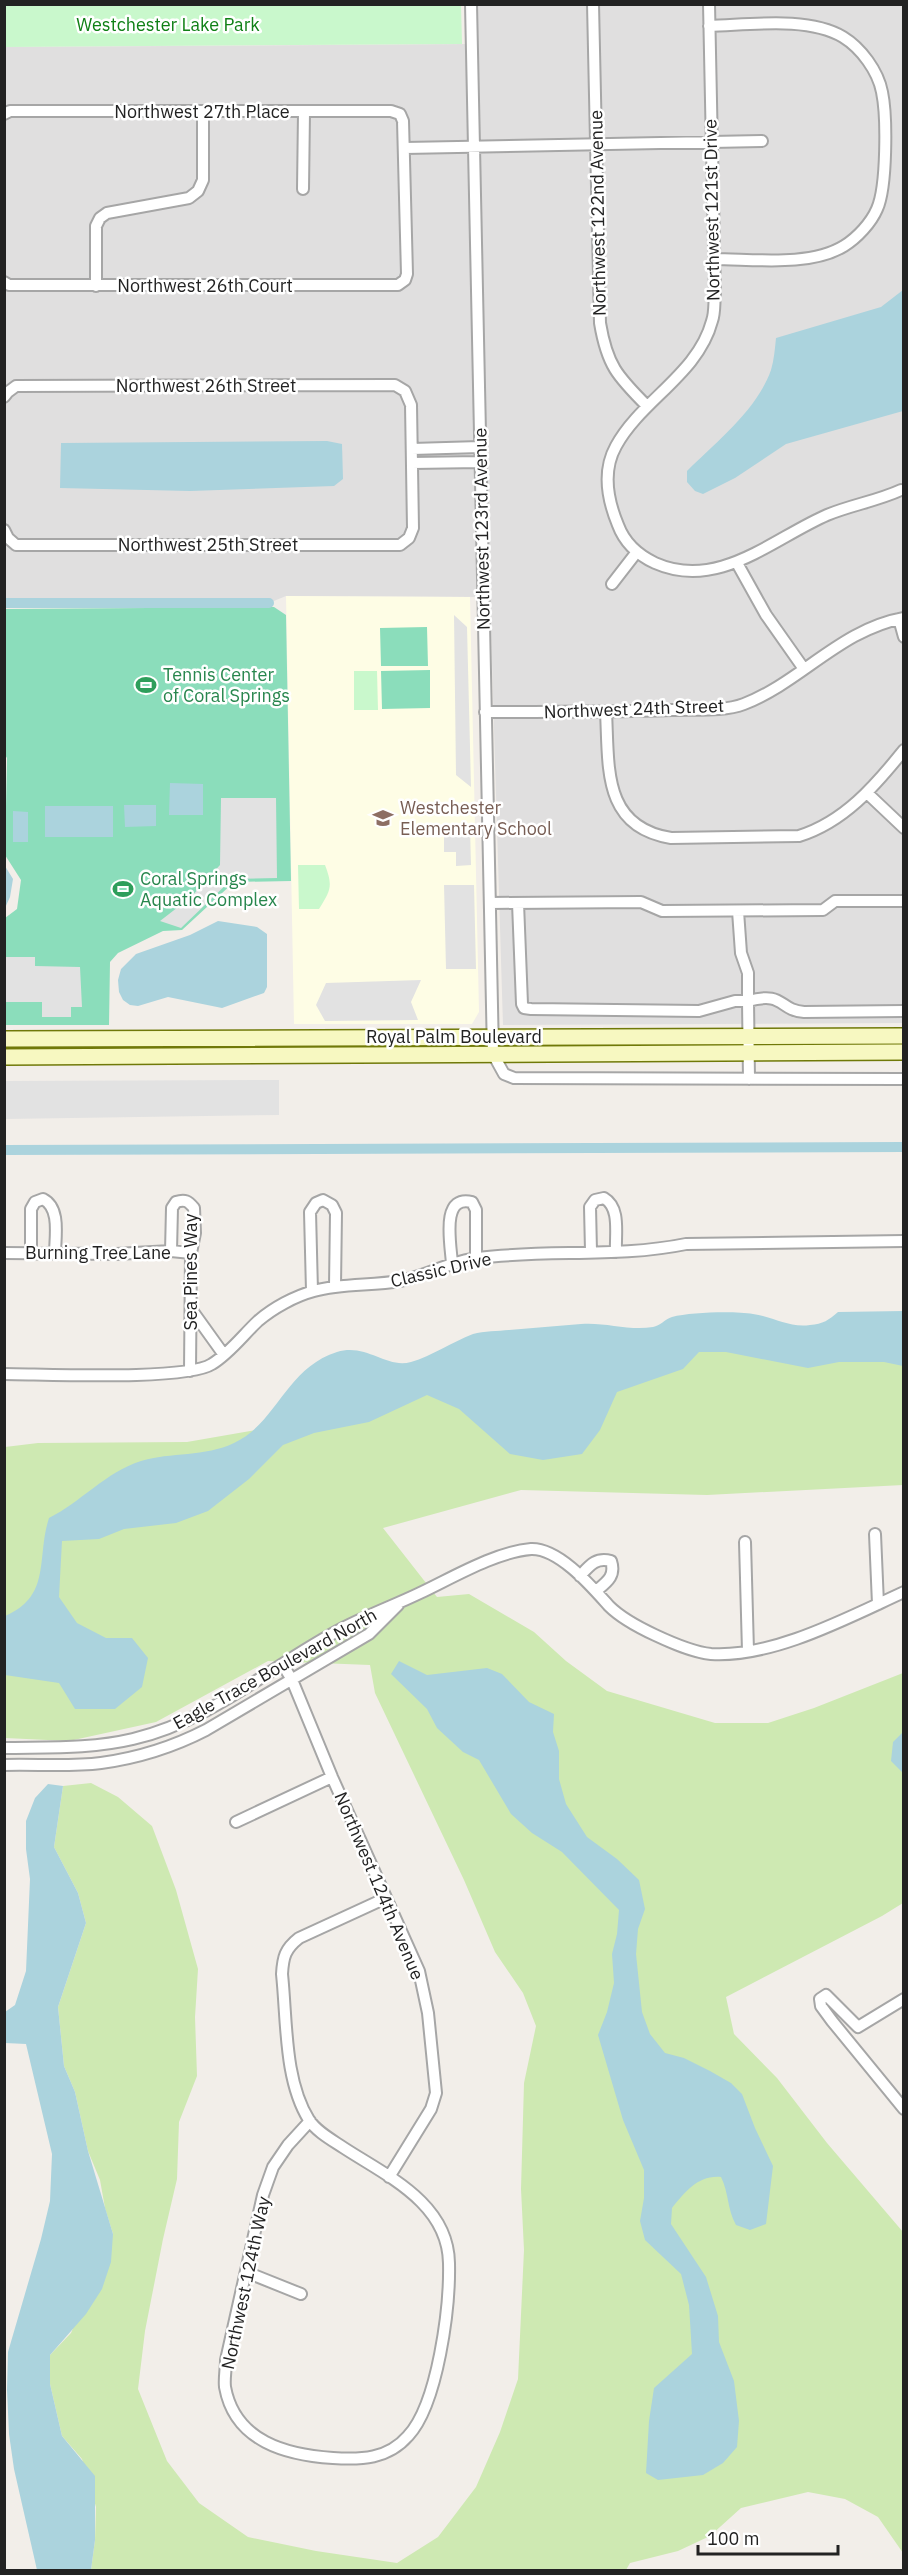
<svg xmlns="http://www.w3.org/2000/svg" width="908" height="2575" viewBox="0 0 908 2575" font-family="'IBM Plex Sans',sans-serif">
<rect width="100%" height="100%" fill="#f2eee9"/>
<path fill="#e0dfdf" d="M471,4L903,5V1023L503,1025L490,597L286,596L269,603H5L4,47L471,44Z"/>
<path fill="#fefde5" d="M286,596L470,597L479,1012L472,1024H294Z"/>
<path fill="#cee9b2" d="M903,1340V1485L707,1495L521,1490L383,1528L437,1597L469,1594L534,1632L566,1661L607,1691L715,1723H768L814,1708L903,1673V1903L882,1916L726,1997L734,2034L777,2078L827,2143L903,2232V2553L878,2517L845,2499L808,2492L741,2508L710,2536L678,2551L630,2563L626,2570H91L95,2540L96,2507L82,2459L62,2436L50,2384V2355L71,2333L113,2234L105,2208L100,2180L88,2151L75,2092L64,2066L58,2007L86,1923L78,1893L54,1847L63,1786L91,1783L118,1797L152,1826L176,1890L198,1969L195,2017L197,2076L179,2122L177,2179L163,2239L145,2331L138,2389L167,2461L199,2503L248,2537L316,2551L397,2563L438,2537L476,2487L500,2432L518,2379L524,2250L521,2189L524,2083L536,2026L523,1993L495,1952L464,1880L375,1693L370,1665L268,1661L156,1722L69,1741L5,1738V1447L38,1443L187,1442L273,1427L522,1345Z"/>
<path fill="#c9f8cc" d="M4,5H461L462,44L5,47Z
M354,671H377L378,710H354Z
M325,865C333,886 331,890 319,909H299L298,865Z"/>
<path fill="#8bddbb" d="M274,607L286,615L291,881L234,882L182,930L163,931L118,953L110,962L109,1025H5V918L17,909L21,880L5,855L7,758L5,755V609Z
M427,627L428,666H381L380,628Z
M430,670V708L382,709L381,671Z"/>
<path fill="#e2e2e2" d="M454,615L467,627L471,787L456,775Z
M221,798H276L277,878L232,879L181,928L160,921L191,897L220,865Z
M470,827L471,865L456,866V852H444V828Z
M444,885H474L476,969H446Z
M4,932L6,957H35V966L80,967L82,1007H71V1017H42V1002H5Z
M421,980L411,1002L418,1020L325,1021L316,1005L326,983Z
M279,1080V1115L5,1119V1081Z"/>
<path fill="#abd3dd" d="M903,290V411L786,444L735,478L703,494L695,491L687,482V471C716,442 757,410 771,370C774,360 775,348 776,338L881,307Z
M327,441L342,444L343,479L334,486L190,491L60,488L61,443Z
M170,783L203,784V815H169Z
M124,805H156V826L125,827Z
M45,806H113V837H45Z
M13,811L28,812V842H13Z
M5,866L13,879L10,897L5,908Z
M218,921L257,927L267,934V987L264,993L222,1008L168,997L138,1006L130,1005L123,1000L119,992L118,980L121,969L136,954L190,935Z
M904,1311L903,1366L884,1362H839L808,1368L726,1352H699L683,1369L617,1392L600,1430L582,1454L543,1460L510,1454L459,1409L427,1395L369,1422L314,1433L283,1445L249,1479L208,1511L176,1523L124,1529L99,1539L62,1541L59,1597L77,1623L106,1638H132L148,1658L142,1687L115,1709H75L59,1683L5,1675V1616C52,1596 36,1558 49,1518C81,1502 106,1472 141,1461C171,1452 205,1457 234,1443C277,1423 286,1368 337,1352C367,1343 386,1369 411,1362C432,1356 452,1342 473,1334C484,1331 498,1331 509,1330C533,1328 557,1326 581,1324C605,1322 629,1331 653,1327C660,1326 665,1319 672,1317C691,1312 735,1311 753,1314C774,1317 789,1328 810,1325C823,1324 829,1320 838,1312Z
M399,1661L427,1675L487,1668L502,1674L529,1702L554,1714L553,1732L559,1751V1779L566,1804L587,1837L617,1859L639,1880L645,1909L638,1929L636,1954L642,2012L650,2034L665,2053L684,2058L710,2071L731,2083L742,2094L755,2128L773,2166L766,2224L750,2230L736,2225C727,2209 729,2193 721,2177C698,2175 685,2192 672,2208L671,2224L706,2277L718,2316L719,2342L734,2381L739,2421L737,2447L723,2463L703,2475L658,2480L646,2473L649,2421L654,2388L692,2354L689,2305L681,2274L645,2240L640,2221L644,2198V2170L623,2120L598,2035L607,2012L614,1983L612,1954L617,1934L619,1910L562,1852L532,1833L511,1814L479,1760L463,1752L437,1728L427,1709L391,1674Z
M903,1732V1773L891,1761L893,1742Z
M48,1784L63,1786L54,1847L78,1893L86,1923L58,2007L64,2066L75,2092L88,2151L113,2234L111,2262L102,2289L86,2314L50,2355V2384L62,2436L95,2476V2540L91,2570H37L14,2469L9,2434L7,2390L8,2352L41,2239L50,2201L52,2154L26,2044L5,2043V2012L15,2005L26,1971L30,1879L26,1849V1821L35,1798Z"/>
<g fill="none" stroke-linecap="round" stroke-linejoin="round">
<path stroke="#abd3dd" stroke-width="10" d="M4,603H269
M4,1150L904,1147"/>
<g stroke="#a6a6a6" stroke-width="14">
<path id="street" d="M471,4L493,1054L504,1074L514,1078L904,1079
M593,4L600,323C607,365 617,376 647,406
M709,4L715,294C714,303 715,313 712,321C698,374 641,400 616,446C602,471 608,501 618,525C625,544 638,555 655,563C718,591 772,539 827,515C851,505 877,501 901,490
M709,26C749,25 808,16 843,37C861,48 878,71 882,92C887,116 887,187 877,209C871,223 857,238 844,246C810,267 753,259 714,259
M4,114L10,111H391L400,114L403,121L407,274L405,280L398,285H9L4,282
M405,148L762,141
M303,189L304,112
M96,286V226L100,218L107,213L189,198L198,191L203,180V112
M4,397L8,392L16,386L395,385L405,391L411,405L413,528L409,538L400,545H16L8,538L4,530
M412,449L480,447
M412,463L480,462
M737,563L766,615L804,669
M612,584L636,553
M899,619L904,637
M485,712C548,712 610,712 672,710C695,709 723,712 744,704C801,682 841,629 904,618
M606,712C609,767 602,827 671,838L799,836C844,822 875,786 904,750
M867,793L904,828
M490,903L641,902L662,911L823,910L835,901H904
M518,903L522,1004L524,1008L531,1009L699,1011L735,1001H748V973L741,953L738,911
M749,1079L748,1001C785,991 778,1010 804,1012L904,1011
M171,1251L172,1208L176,1202C185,1199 188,1201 194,1208L195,1233L191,1253L190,1371
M591,1251L590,1207L595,1200L604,1198C621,1208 615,1234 616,1252
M4,1253L116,1254L171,1251L191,1253
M31,1254V1209L35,1202L43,1199C61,1208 55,1237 55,1254
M452,1264C451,1245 440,1194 472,1202L476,1210V1258
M312,1291L310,1212L316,1203L323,1200L332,1205L336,1213L335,1286
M191,1309L224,1355
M4,1374C43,1374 186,1381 212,1364C230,1353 243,1335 258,1321C273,1308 295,1296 314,1291C342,1283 371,1286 400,1281C426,1276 451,1261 478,1258C547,1249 618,1258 686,1244L904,1241
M875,1534L878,1604
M745,1542L748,1651
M580,1576C590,1565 596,1557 611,1561C616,1576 607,1582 596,1591
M283,1665L292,1680L332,1777L419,1971L428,2013L436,2093L431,2109L389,2177
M4,1748C47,1747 91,1749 133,1739C211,1721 274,1664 343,1628C368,1615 395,1605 420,1593C452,1578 495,1552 531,1549C559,1548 592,1587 609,1606C621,1618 640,1628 655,1635C672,1643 692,1652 711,1654C773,1658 849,1617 904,1592
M4,1765C36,1764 70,1767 101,1763C138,1758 173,1747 206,1730L369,1634L398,1605
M236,1822L332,1777
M904,1999L858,2027L826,1995L820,1999L821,2006L832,2021L904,2109
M310,2121L288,2145L273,2167L263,2195L226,2360C226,2369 224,2379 225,2387C235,2442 287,2455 333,2458C361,2460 388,2459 408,2436C438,2404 450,2307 449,2263C448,2203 387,2176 344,2148C332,2140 317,2132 309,2120C284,2080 287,2021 282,1974C283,1957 285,1949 299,1938L386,1898
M246,2272L301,2294"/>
</g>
<g stroke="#707909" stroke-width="18">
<path id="secondary" d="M4,1039L904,1036
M4,1057L904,1052"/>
</g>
<use href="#street" stroke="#fff" stroke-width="10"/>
<use href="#secondary" stroke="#f7f8c1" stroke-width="15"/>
</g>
<defs>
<g id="stadium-bare" transform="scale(1.62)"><path d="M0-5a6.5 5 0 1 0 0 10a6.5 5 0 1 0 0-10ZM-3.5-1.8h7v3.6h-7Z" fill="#2e9e5b" stroke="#fff" stroke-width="2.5" paint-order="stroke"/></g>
<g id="school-bare" transform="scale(1.62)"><path d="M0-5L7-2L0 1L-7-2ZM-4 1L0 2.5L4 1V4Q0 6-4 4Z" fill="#8d6e63" stroke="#fff" stroke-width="2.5" paint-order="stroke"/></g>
</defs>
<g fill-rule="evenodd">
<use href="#stadium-bare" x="146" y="685"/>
<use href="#school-bare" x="383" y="818"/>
<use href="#stadium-bare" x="123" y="889"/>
</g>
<g text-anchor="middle" stroke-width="5" stroke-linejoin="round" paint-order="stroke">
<g font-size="18" fill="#108016" stroke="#fff">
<text x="168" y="31">Westchester Lake Park</text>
</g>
<g font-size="18" fill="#222" stroke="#fff">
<text x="202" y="118">Northwest 27th Place</text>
<text transform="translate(712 210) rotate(-91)" y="6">Northwest 121st Drive</text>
<text transform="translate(598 213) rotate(-91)" y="6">Northwest 122nd Avenue</text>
<text x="205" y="292">Northwest 26th Court</text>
<text x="206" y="392">Northwest 26th Street</text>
<text transform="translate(482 529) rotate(-91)" y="6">Northwest 123rd Avenue</text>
<text x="208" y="551">Northwest 25th Street</text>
<text transform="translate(634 709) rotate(-2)" y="6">Northwest 24th Street</text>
<text x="454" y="1043">Royal Palm Boulevard</text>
<text x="98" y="1259">Burning Tree Lane</text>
<text transform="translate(441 1270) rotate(-13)" y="6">Classic Drive</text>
<text transform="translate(191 1272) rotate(-90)" y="6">Sea Pines Way</text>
<text transform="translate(275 1669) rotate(-29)" y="6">Eagle Trace Boulevard North</text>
<text transform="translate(379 1886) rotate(67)" y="6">Northwest 124th Avenue</text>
<text transform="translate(246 2283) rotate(-78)" y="6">Northwest 124th Way</text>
</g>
<g font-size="18" fill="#27864d" stroke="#fff" text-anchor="start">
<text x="163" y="681">Tennis Center<tspan x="163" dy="21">of Coral Springs</tspan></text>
<text x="140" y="885">Coral Springs<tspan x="140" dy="21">Aquatic Complex</tspan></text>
</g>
<g font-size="18" fill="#785e54" stroke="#fff" text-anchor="start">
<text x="400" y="814">Westchester<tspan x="400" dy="21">Elementary School</tspan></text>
</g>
</g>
<rect width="908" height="2575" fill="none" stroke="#222222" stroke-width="12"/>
<path d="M698 2545v9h140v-9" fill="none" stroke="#222222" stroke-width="3"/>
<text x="707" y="2545" font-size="18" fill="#222222" stroke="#ffffff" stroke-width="4.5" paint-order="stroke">100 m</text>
</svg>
